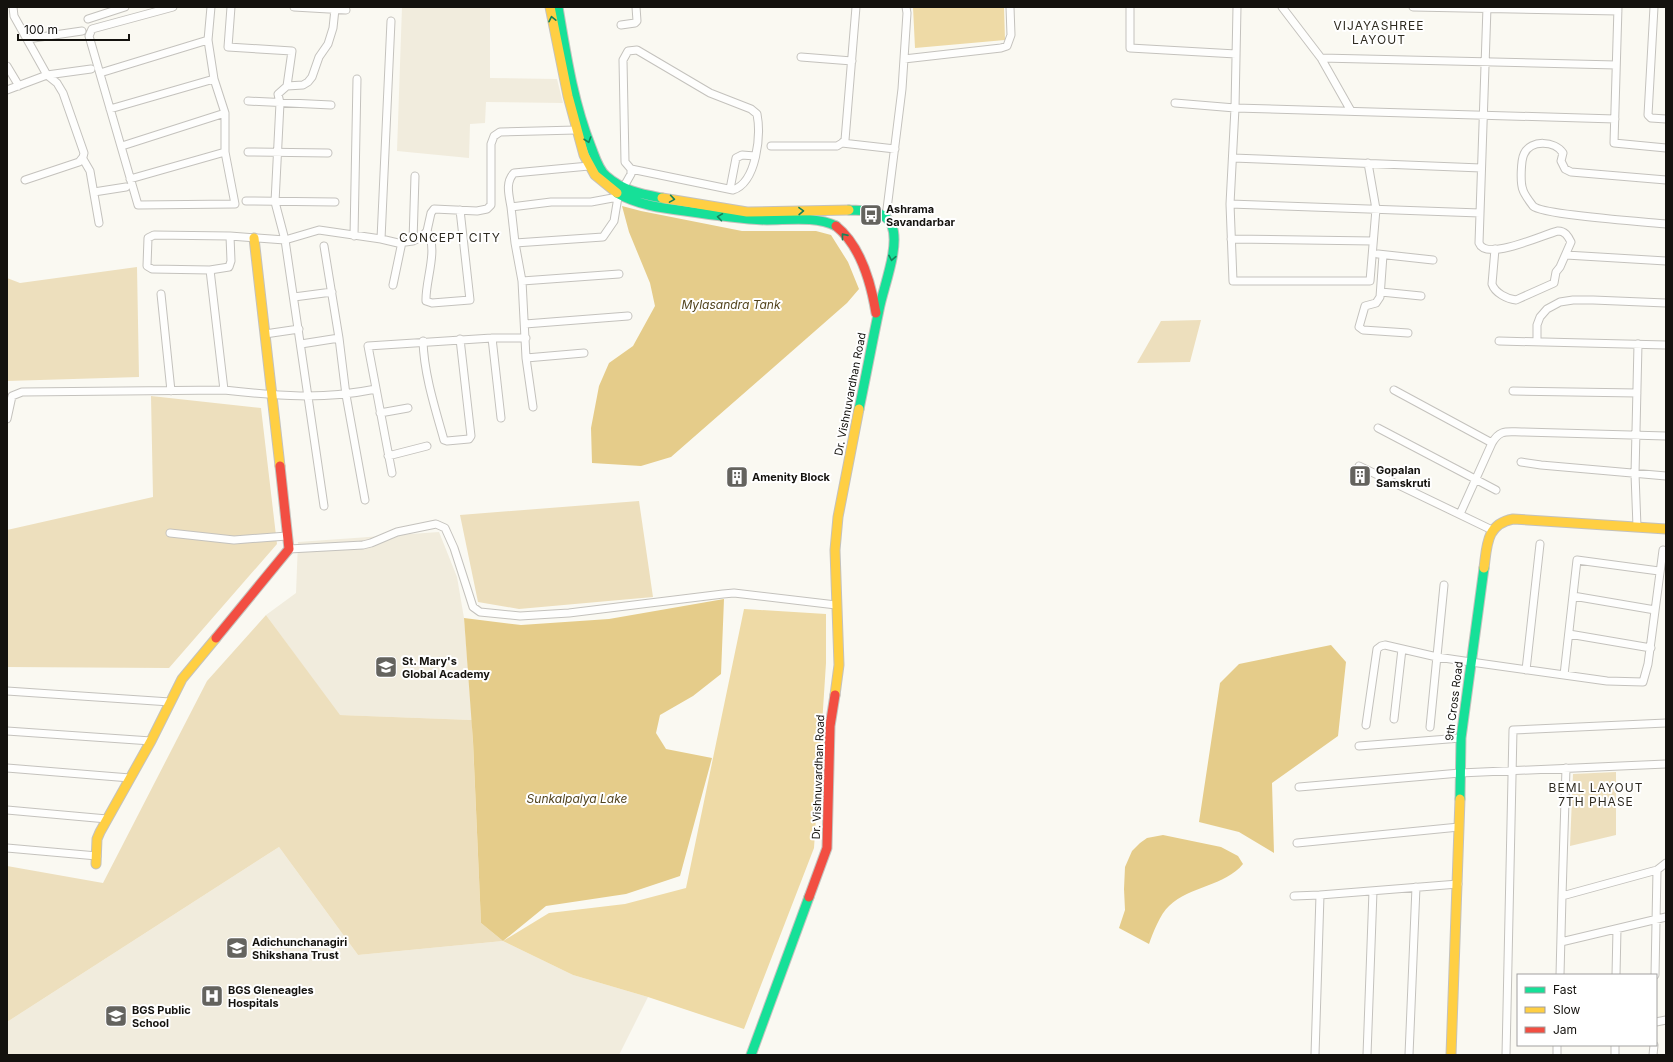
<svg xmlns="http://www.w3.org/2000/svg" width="1673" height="1062" viewBox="0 0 1673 1062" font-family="Inter,sans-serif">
<rect width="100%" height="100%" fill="#faf9f2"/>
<path fill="#f1ecdd" d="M402,7L490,8V78L557,79L563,103L486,102L485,123L470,124L469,158L397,151Z
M439,532L457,577L464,618L472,720L339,715L266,615L296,593L298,542Z
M279,847L358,955L503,941L573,975L648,997L619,1055H7V1022Z"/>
<path fill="#eddfbd" d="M137,267L139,377L7,381V278L20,283Z
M1201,320L1190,362L1137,363L1161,321Z
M151,396L261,408L277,544L169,668L7,667V530L153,497Z
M639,501L653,597L519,609L478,602L460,515Z
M266,615L340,715L472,720L481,923L503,941L358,955L279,847L7,1022V866L103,883L207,681Z
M1616,772V835L1570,846L1573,774Z"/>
<path fill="#eedaa6" d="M913,7H1004L1005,40L915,48Z
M744,609L826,614V663L814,848L744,1029L648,997L573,975L503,941L549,913L625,904L686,888Z"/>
<path fill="#e5cc8a" d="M622,206L641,211L742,231H816L831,235L848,262L859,289L847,303L671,457L641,466L592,463L591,428L599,386L609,363L633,346L655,306L650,283L629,232Z
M724,599L721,674L693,696L660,715L656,733L666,749L712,758L680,876L626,894L546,906L503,941L481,923L473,741L464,618L521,625L609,619Z
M1331,645L1346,662L1338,736L1272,783L1274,853L1239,832L1199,822L1220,683L1239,664Z
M1163,835L1221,847L1238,856L1243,864C1225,886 1190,886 1169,906C1160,914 1153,933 1149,944L1119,928L1125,910L1124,889L1125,867L1132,851L1140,843L1147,838Z"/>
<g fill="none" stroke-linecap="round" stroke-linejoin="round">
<g stroke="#c4c2bd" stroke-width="9">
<path id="street" d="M173,7L92,29L89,36L138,205L235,204L225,152V113L214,79L208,40L211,7
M231,7L228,47L292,51L287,86L278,94L280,103L275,202L285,240L324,506
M294,7L346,10
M1130,7V48L1236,54
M1237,7L1235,108L1230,204L1233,281H1370L1376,209L1368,163
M1282,7L1321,58L1351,111
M1413,7L1618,11
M1487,7L1479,243C1486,262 1544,234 1558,231C1565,231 1568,236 1571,242L1560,267L1556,272L1554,283L1516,300C1507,299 1495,293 1492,284L1495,249
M1618,7L1614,143L1666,148
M1654,7L1648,115L1651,118L1666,119
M88,19L125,7
M621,25L635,23L637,21L636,7
M27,39L82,31
M637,50L710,93L751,109L757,114C761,135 757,182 733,190L631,169L625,162L623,60L628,51Z
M801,57L852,61
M1321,58L1616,65
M904,59L1001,48L1007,46L1011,35L1010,7
M7,66L19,86
M100,73L208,40
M47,75L91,69
M287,86L303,85L308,82L312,77L319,57L328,44L333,28L335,9
M7,90L47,75L14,16L13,7
M248,101L331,105
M1175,103L1235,108L1615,119
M110,109L214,79
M842,143L895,149
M122,146L225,113
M771,146H837L842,143L845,140L856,7
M248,152L328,153
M1233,158L1481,168
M83,159L90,171L99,223
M130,179L225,152
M25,180L79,162L83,157L84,153L63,93L57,83L47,75
M1666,180L1571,172L1565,169L1561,161L1563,153C1555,141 1531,139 1524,154C1521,160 1520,183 1523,190C1524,194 1530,202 1533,206C1542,215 1647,222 1666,224
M730,189L736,158L742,155L755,156
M94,192L126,187
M246,201L335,202
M1230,204L1480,213
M511,207C509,195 505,182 514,173L589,166
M886,217L902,89L907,13L906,7
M427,231C439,249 425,281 426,301L432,303L470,300L460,210
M230,236L231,261L229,267L210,270L224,390C278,396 322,400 376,389
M354,236L357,79
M381,239L391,21
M1231,239L1373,241
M413,241L415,176
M515,243L603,237L614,221L618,197
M324,246L339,338L346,395L365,500
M1378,254L1433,260
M1383,255L1380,297L1376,303L1365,306L1359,327L1363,330L1408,333
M1566,255L1666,261
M210,270L152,269L147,266L148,238L154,235L230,236L285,240L319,230L381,239L398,243L413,241L422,237L427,231L431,213L434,209L477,211L487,209L491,205V144L494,136L500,132L576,130
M522,281L619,274
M393,285L402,242
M1381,292L1421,296
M161,294L171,391
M294,297L332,292
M525,324L628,316
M265,334L299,329
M492,338L501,418
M423,341C424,374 435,408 444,440L447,441L469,439L471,436L460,339
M1499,341L1666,345
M1537,342V325L1540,317L1547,309L1560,302L1573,300H1593L1666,303
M301,344L339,338
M526,358L584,353
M1394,390L1492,443
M1513,391L1637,393
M533,407L526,358L522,281L515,243L511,207L551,202H591L618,197L631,174V169
M380,413L408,408
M7,419L12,396L22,392L224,390
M1378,428L1496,490
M388,456L427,446
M1521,462L1541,465L1666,476
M1359,466L1492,530
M392,473L368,346L492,338H526
M1460,514L1492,443C1500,429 1507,432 1522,432L1666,436
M1637,527L1635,474L1638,344
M170,533L234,540L287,536
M289,549L363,545L371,543L397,532L436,524L445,528L454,548L473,607L480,612L520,616L569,613L723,594L734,593L836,605
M1573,596L1655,610
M1569,634L1651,648
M1526,670L1540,544
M1564,675L1577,560L1659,571
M7,691L170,702
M1394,719L1402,649
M1366,725L1377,649L1381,646L1385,645L1437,657L1471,662L1607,681L1643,682L1648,664L1663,550
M1430,727L1444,585
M7,731L151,741
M1359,746L1461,738
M7,768L130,778
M1299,787L1460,773L1666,764
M7,810L107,819
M1297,843L1459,827
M7,848L97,856
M1657,870L1666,863
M1294,896L1320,895
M1562,896L1566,768
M1561,942L1666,917
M1560,975L1562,896L1657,870L1655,975
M1616,975L1617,929
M1656,1022L1666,1020
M1315,1055L1320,895L1458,884
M1367,1055L1373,891
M1409,1055L1416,887
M1506,1055L1513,730L1666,723
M1557,1055V1045
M1615,1055V1045
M1653,1055L1654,1045"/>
</g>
<g stroke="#c4c2bd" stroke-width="11">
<path id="fast" d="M558,7C566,54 573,102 591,147C595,157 598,169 606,176C623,191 641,194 662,198
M617,193C638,205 661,208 685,211C712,215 739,219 767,220C789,220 816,216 836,226
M849,210C865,211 885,209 892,226C900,247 883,288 879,310C872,343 866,376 859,409
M1460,799L1461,738L1484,568
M751,1055L809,897"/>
</g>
<g stroke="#c4c2bd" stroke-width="11">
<path id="slow" d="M550,7L568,96L584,155L595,175L617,193
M662,198L747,212L849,210
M254,238L280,466
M1484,568C1487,546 1486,524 1513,519L1666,529
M835,695L839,665L835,550L838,517L859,409
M96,864L97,839L100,832L151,741L182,679L216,638
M1451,1055L1460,799"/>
</g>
<g stroke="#c4c2bd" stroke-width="11">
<path id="jam" d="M836,226C861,246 871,283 876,313
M216,638L289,549L280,466
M809,897L827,848L830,726L835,695"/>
</g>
<use href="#street" stroke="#fefefd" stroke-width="7"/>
<use href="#fast" stroke="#16e098" stroke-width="9"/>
<use href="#slow" stroke="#ffcf43" stroke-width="9"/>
<use href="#jam" stroke="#f24e42" stroke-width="9"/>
</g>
<defs><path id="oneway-chevron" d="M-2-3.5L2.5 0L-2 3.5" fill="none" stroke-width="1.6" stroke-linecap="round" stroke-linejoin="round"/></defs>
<g stroke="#15835a">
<use href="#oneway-chevron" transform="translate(552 19) rotate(-102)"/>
<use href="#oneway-chevron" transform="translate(588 140) rotate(71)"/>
<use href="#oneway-chevron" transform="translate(672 199) rotate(9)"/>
<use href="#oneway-chevron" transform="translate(801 211) rotate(-1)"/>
<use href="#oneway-chevron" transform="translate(720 217) rotate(-172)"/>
<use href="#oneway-chevron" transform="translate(844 236) rotate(-129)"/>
<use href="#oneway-chevron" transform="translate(892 258) rotate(101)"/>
</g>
<defs>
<g id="bus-square" transform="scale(1.15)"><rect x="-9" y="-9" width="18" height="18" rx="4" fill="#64635e" stroke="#fff"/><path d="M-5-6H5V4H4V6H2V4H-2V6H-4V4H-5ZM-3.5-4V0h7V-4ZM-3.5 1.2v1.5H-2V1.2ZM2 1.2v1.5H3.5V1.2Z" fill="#fff"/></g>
<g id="building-square" transform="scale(1.15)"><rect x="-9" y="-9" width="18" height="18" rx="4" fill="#64635e" stroke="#fff"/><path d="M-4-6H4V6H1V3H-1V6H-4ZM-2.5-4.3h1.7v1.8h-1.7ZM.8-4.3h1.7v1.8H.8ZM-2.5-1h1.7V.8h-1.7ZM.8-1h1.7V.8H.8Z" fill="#fff"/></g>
<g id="university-square" transform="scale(1.15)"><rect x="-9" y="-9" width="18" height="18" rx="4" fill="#64635e" stroke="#fff"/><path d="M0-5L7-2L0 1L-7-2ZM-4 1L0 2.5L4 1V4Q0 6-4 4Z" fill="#fff"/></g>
<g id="hospital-square" transform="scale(1.15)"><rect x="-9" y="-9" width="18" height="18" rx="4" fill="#64635e" stroke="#fff"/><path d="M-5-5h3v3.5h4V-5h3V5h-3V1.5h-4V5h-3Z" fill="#fff"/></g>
<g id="school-square" transform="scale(1.15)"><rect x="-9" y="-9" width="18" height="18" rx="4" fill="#64635e" stroke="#fff"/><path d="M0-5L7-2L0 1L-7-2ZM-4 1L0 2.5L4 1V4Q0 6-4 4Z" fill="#fff"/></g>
</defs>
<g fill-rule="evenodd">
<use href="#bus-square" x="871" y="215"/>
<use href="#building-square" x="1360" y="476"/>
<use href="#building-square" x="737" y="477"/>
<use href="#university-square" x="386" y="667"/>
<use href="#university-square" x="237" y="948"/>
<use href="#hospital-square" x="212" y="996"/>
<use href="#school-square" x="116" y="1016"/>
</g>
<g text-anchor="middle" stroke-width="4" stroke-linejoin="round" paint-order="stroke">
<g font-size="11" font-weight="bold" fill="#14120e" stroke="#fff" text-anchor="start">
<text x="886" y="213">Ashrama<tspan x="886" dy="13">Savandarbar</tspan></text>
<text x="1376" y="474">Gopalan<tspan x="1376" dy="13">Samskruti</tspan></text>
<text x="752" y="481">Amenity Block</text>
<text x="402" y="665">St. Mary's<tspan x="402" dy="13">Global Academy</tspan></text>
<text x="252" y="946">Adichunchanagiri<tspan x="252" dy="13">Shikshana Trust</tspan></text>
<text x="228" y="994">BGS Gleneagles<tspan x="228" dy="13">Hospitals</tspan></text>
<text x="132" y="1014">BGS Public<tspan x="132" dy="13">School</tspan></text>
</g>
<g font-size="11" fill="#14120e" stroke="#fff">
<text transform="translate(850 394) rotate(-79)" y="4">Dr. Vishnuvardhan Road</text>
<text transform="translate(1454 701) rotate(-83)" y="4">9th Cross Road</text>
<text transform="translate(818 777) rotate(-88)" y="4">Dr. Vishnuvardhan Road</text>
</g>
<g font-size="12" letter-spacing="1" fill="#2d291f" stroke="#fff">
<text x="1379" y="30">VIJAYASHREE<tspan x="1379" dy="14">LAYOUT</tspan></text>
<text x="450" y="242">CONCEPT CITY</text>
<text x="1596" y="792">BEML LAYOUT<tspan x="1596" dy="14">7TH PHASE</tspan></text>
</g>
<g font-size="12" font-style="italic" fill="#52431d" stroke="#fff">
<text x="731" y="309">Mylasandra Tank</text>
<text x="577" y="803">Sunkalpalya Lake</text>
</g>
</g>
<rect width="1673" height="1062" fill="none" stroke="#14120e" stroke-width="16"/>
<rect x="1517" y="974" width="140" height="72" fill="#ffffff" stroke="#a1a09f"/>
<rect x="1525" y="987" width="20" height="6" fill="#16e098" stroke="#a1a09f"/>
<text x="1553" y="994" font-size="12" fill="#14120e">Fast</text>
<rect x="1525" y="1007" width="20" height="6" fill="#ffcf43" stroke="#a1a09f"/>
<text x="1553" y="1014" font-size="12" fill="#14120e">Slow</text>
<rect x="1525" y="1027" width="20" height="6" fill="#f24e42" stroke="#a1a09f"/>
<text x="1553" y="1034" font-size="12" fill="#14120e">Jam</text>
<path d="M18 34v6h111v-6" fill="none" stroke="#14120e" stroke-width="2"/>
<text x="24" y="34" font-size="12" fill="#14120e" stroke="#ffffff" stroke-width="3" paint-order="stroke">100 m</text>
</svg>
